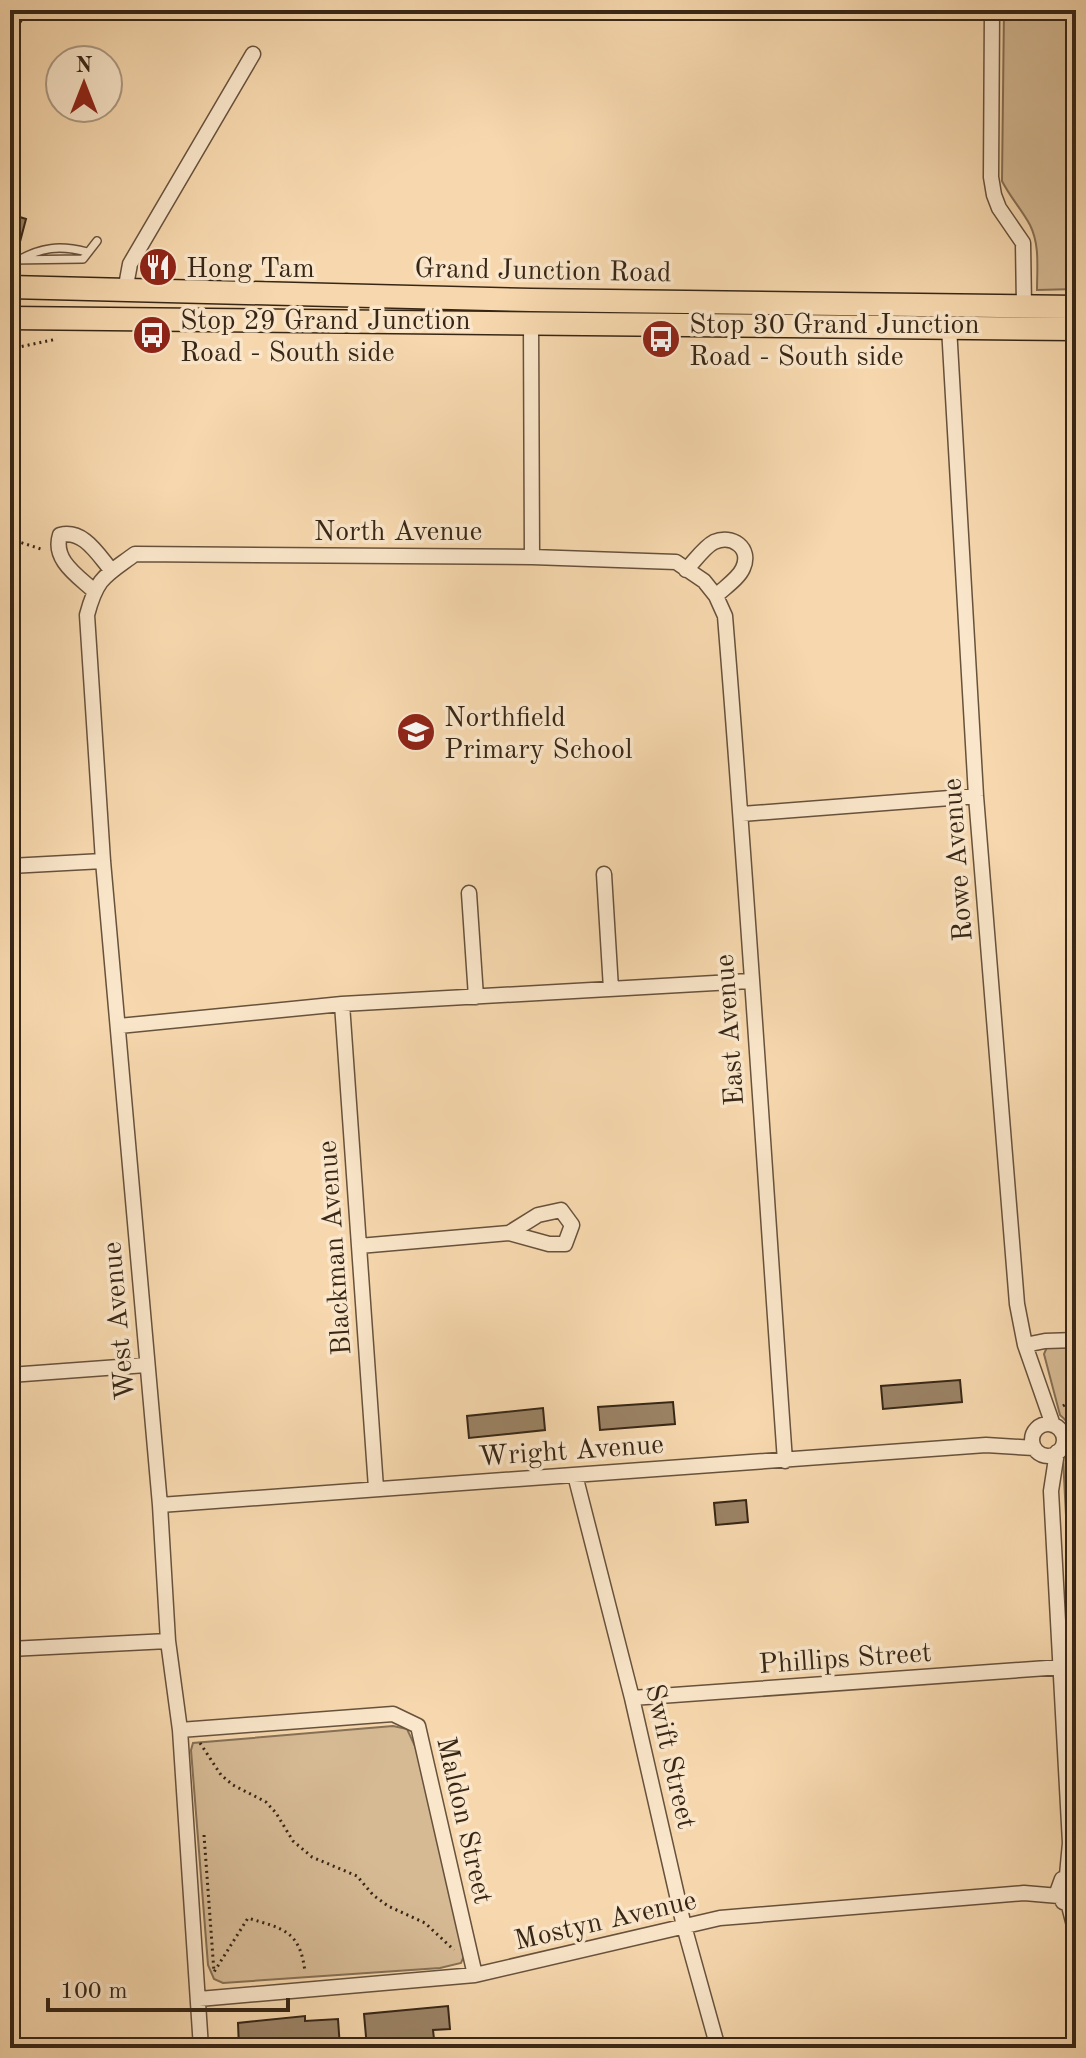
<svg xmlns="http://www.w3.org/2000/svg" width="1086" height="2058" viewBox="0 0 1086 2058" font-family="'Old Standard TT',serif">
<rect width="100%" height="100%" fill="#f7d8ae"/>
<filter id="stains"><feTurbulence type="fractalNoise" baseFrequency=".0025" numOctaves="4"/><feColorMatrix values="0 0 0 0 .2 0 0 0 0 .09 0 0 0 0 .02 0 0 0 .5 -.17"/></filter>
<radialGradient id="worn" r=".72"><stop offset=".6" stop-color="#630" stop-opacity="0"/><stop offset="1" stop-color="#630" stop-opacity=".3"/></radialGradient>
<path fill="#d6ba94" stroke="#867055" stroke-width="2" d="M1004,10H1076V289L1037,290C1037,268 1040,245 1030,225C1022,210 1010,197 1002,181Z
M1076,1343V1707L1063,1458C1068,1441 1078,1429 1060,1415L1044,1354L1047,1347Z
M393,1726L407,1729L421,1759L465,1954L461,1963L440,1968L223,1983L214,1979L208,1965L191,1750L193,1743Z"/>
<path fill="#9b8365" stroke="#372616" stroke-width="2" d="M10,214L26,219L17,253L10,254Z
M960,1380L962,1402L883,1409L881,1386Z
M673,1402L675,1424L600,1430L598,1407Z
M543,1408L545,1430L469,1438L467,1416Z
M746,1500L748,1522L716,1525L714,1503Z
M448,2006L450,2029L433,2030L435,2048H367L364,2014Z
M305,2016V2021L338,2019L340,2048H316V2039L263,2044V2048H239L238,2023Z"/>
<g fill="none" stroke-linecap="round" stroke-linejoin="round">
<g stroke="#67523c" stroke-width="10">
<path id="service" d="M10,260L83,259L97,241
M17,261C41,247 60,245 87,252"/>
</g>
<g stroke="#67523c" stroke-width="17">
<path id="minor" d="M992,10L991,177L994,195L999,208L1023,243L1024,306
M125,291L130,264L253,54
M531,322L532,557
M949,327L976,796L1017,1304L1025,1345L1053,1425
M686,570C694,562 704,547 714,542C732,534 752,548 743,568C739,578 724,588 716,596
M94,591C78,576 52,560 60,535C84,529 98,555 112,571
M742,814L976,796
M10,866L103,861
M604,874L611,989
M469,893L476,997
M342,1004L376,1488
M119,1026L342,1004L750,981
M359,1246L509,1233L549,1244H565L572,1225L561,1210L538,1215L509,1233
M1025,1345L1045,1341L1076,1340
M10,1375L146,1365
M1032 1440a16 16 0 1 1 32 0a16 16 0 1 1-32 0Z
M1057,1452L1051,1491L1070,1843L1067,1875
M575,1475L632,1698L684,1926L718,2048
M160,1505L986,1445L1034,1448
M10,1649L168,1641
M632,1698L1061,1667
M180,1730L393,1714L418,1726L475,1975
M1076,1873L1062,1879L1058,1890L1063,1902L1076,1907
M1069,1906L1076,1933
M199,1999L475,1975L720,1918L1024,1893L1059,1896
M201,2048L180,1730L168,1641L160,1505L103,861L87,615C97,577 105,576 135,554L532,557L676,562L704,581L716,596L725,616C748,897 765,1179 785,1461"/>
</g>
<g stroke="#372616" stroke-width="23">
<path id="secondary" d="M10,19L16,10"/>
</g>
<g stroke="#372616" stroke-width="25">
<path id="trunk" d="M10,287L531,300L1076,307
M10,318L1076,329"/>
</g>
<path stroke="#372616" stroke-width="3" stroke-dasharray="2 4" stroke-linecap="butt" d="M10,349L57,339
M10,539L44,550
M1063,1406L1076,1397
M1070,1465L1076,1484
M200,1743L221,1775L233,1785L266,1802L276,1813L293,1841L312,1857L357,1876L373,1895L388,1906L425,1923L454,1950
M204,1835L214,1972L248,1918C283,1929 300,1930 305,1972"/>
<use href="#service" stroke="#fae6ca" stroke-width="7"/>
<use href="#minor" stroke="#fae6ca" stroke-width="14"/>
<use href="#secondary" stroke="#fae6ca" stroke-width="20"/>
<use href="#trunk" stroke="#f7d8ae" stroke-width="22"/>
</g>
<defs>
<g id="restaurant-disc" transform="scale(2)"><circle r="9.5" fill="#8f2418" stroke="#fae6ca"/><path d="M-5-6h1v4h1v-4h1v4h1v-4h1v5L-1.5 .5V6h-2V.5L-5-1ZM5-6V6H3V1.5H1.5Q1.5-4 5-6Z" fill="#fff"/></g>
<g id="bus-disc" transform="scale(2)"><circle r="9.5" fill="#8f2418" stroke="#fae6ca"/><path d="M-5-6H5V4H4V6H2V4H-2V6H-4V4H-5ZM-3.5-4V0h7V-4ZM-3.5 1.2v1.5H-2V1.2ZM2 1.2v1.5H3.5V1.2Z" fill="#fff"/></g>
<g id="school-disc" transform="scale(2)"><circle r="9.5" fill="#8f2418" stroke="#fae6ca"/><path d="M0-5L7-2L0 1L-7-2ZM-4 1L0 2.5L4 1V4Q0 6-4 4Z" fill="#fff"/></g>
</defs>
<g fill-rule="evenodd">
<use href="#restaurant-disc" x="158" y="267"/>
<use href="#bus-disc" x="152" y="335"/>
<use href="#bus-disc" x="661" y="339"/>
<use href="#school-disc" x="416" y="732"/>
</g>
<g text-anchor="middle" stroke-width="7" stroke-linejoin="round" paint-order="stroke">
<g font-size="28" fill="#372616" stroke="#fae6ca" text-anchor="start">
<text x="186" y="277">Hong Tam</text>
<text x="180" y="329">Stop 29 Grand Junction<tspan x="180" dy="32">Road - South side</tspan></text>
<text x="689" y="333">Stop 30 Grand Junction<tspan x="689" dy="32">Road - South side</tspan></text>
<text x="444" y="726">Northfield<tspan x="444" dy="32">Primary School</tspan></text>
</g>
<g font-size="28" fill="#372616" stroke="#fae6ca">
<text transform="translate(543 269) rotate(1)" y="10">Grand Junction Road</text>
<text x="398" y="540">North Avenue</text>
<text transform="translate(956 860) rotate(-94)" y="10">Rowe Avenue</text>
<text transform="translate(728 1030) rotate(-94)" y="10">East Avenue</text>
<text transform="translate(333 1248) rotate(-94)" y="10">Blackman Avenue</text>
<text transform="translate(117 1321) rotate(-95)" y="10">West Avenue</text>
<text transform="translate(571 1449) rotate(-4)" y="10">Wright Avenue</text>
<text transform="translate(845 1657) rotate(-4)" y="10">Phillips Street</text>
<text transform="translate(672 1756) rotate(77)" y="10">Swift Street</text>
<text transform="translate(466 1820) rotate(77)" y="10">Maldon Street</text>
<text transform="translate(605 1919) rotate(-13)" y="10">Mostyn Avenue</text>
</g>
</g>
<rect width="1086" height="2058" fill="none" stroke="#f7d8ae" stroke-width="40"/>
<rect x="12" y="12" width="1062" height="2034" fill="none" stroke="#372616" stroke-width="4"/>
<rect x="20" y="20" width="1046" height="2018" fill="none" stroke="#372616" stroke-width="2"/>
<g transform="translate(84 84)"><circle r="38" fill="#fae6ca" stroke="#ac9982" stroke-width="2"/>
<path d="M0-6L14 30L0 20L-14 30Z" fill="#8f2418"/>
<text y="-12" font-size="22" font-weight="bold" text-anchor="middle" fill="#372616">N</text>
</g>
<path d="M48 1998v12h240v-12" fill="none" stroke="#372616" stroke-width="4"/>
<text x="60" y="1998" font-size="24" fill="#372616" stroke="#fae6ca" stroke-width="6" paint-order="stroke">100 m</text>
<rect width="100%" height="100%" filter="url(#stains)"/>
<rect width="100%" height="100%" fill="url(#worn)"/>
</svg>
